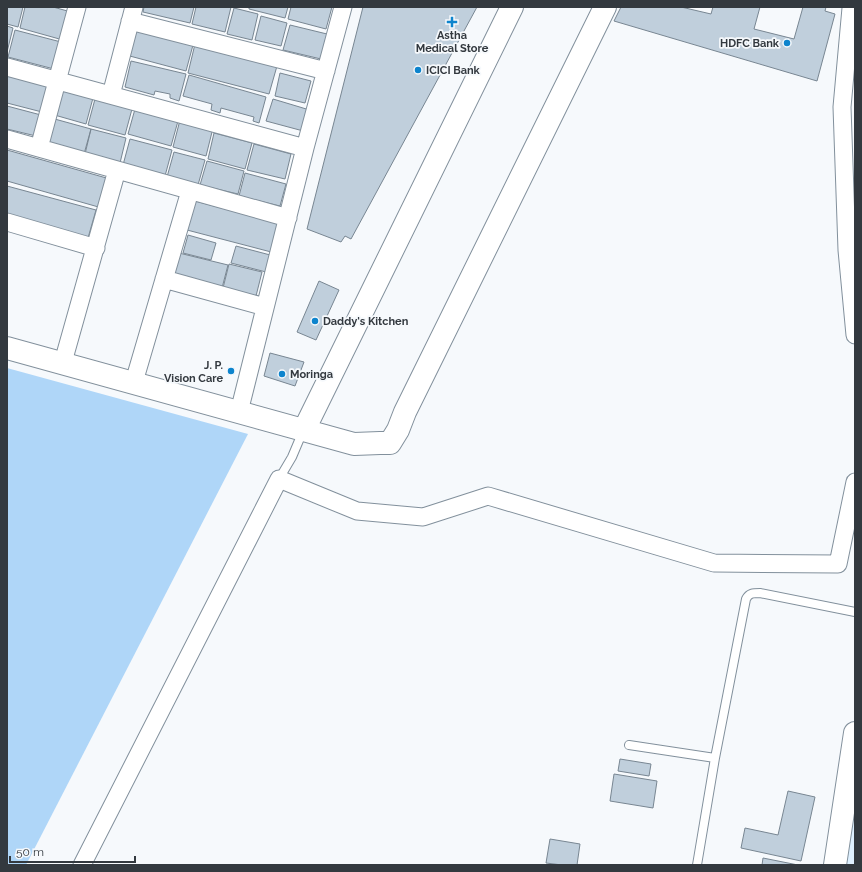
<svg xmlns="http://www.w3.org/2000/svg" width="862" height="872" viewBox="0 0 862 872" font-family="Raleway,sans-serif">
<rect width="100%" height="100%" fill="#f6f9fc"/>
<path fill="#def0ff" d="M855,771V865H839Z"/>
<path fill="#afd6f8" d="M7,368L248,434L26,865H7Z"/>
<path fill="#c0cfdc" stroke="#788692" d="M7,7H23L18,27L7,24Z
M25,7H53L71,12L63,40L20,28Z
M144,7H194L190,23L143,12Z
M196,7H231L225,32L192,24Z
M249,7H288L285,18L249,9Z
M291,7H332L326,29L288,19Z
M363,7H477L351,239L345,236L341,242L307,229Z
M621,7H681L711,14L713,7H760L754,29L794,39L803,7H826L825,11L835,14L817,81L614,21Z
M234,8L258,14L252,40L227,34Z
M261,16L287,23L281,46L255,40Z
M290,25L327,34L321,59L283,50Z
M7,26L13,28L7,52Z
M133,28L193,45L186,71L126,55Z
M15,30L61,42L54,69L8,57Z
M195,44L277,66L269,94L188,73Z
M131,61L186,74L179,101L170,98V94L155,91L154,95L125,87Z
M280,73L311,81L305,103L275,96Z
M7,74L49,85L42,112L7,103Z
M189,75L266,97L259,123L253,121L254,117L221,108L220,113L211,110L212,104L183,96Z
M58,89L93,98L86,124L51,114Z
M95,99L132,109L125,135L88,125Z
M273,99L313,111L307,132L266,121Z
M7,106L41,115L36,136L7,129Z
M135,109L178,121L171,146L128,134Z
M51,118L91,129L84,154L44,143Z
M180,120L213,128L206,156L173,147Z
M91,129L126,138L120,163L85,154Z
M214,133L252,143L245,169L208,159Z
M130,139L172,150L165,176L123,165Z
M254,144L291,154L285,179L247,170Z
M7,150L110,179L102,208L7,181Z
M174,152L205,160L198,185L167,177Z
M207,161L244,171L238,194L200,185Z
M245,173L286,184L280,206L239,196Z
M7,186L96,210L88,238L7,216Z
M195,201L283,224L275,253L187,230Z
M188,235L216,243L211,260L183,253Z
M236,246L274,256L270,273L231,263Z
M179,253L228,265L222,288L173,275Z
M229,264L262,272L256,296L223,288Z
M319,281L339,290L316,340L297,332Z
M270,353L304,362L295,386L264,376Z
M620,759L651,764L649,776L618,771Z
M614,774L657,781L653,808L610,801Z
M788,791L815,797L801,861L741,848L745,828L778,835Z
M550,839L580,844L577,865H562L546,863Z
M763,858L798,865H762Z"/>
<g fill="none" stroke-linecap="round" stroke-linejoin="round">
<g stroke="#82909c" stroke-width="10">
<path id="lane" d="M279,479L292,457L303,431
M629,745L715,758
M697,865L715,758L746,599C749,593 753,593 760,593L855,612"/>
</g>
<g stroke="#82909c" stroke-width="19">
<path id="street" d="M851,8L842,107L847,250L855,335
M130,21L326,71
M7,67L305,148
M111,95L134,7
M7,139L288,218
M39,148L77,7
M7,222L96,248
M164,279L265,307
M65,355L117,170
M136,375L190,191
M241,404L305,148L343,7
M82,865L279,479L357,511L423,517L488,496L714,563L838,564L855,482"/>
</g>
<g stroke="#82909c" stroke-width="24">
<path id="secondary" d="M7,348L354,444L380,443H390L398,430L405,412L605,7
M304,430L512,7
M835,865L855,733"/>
</g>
<use href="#lane" stroke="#fff" stroke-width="8"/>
<use href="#street" stroke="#fff" stroke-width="17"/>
<use href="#secondary" stroke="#fff" stroke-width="22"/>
</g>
<g fill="#0d84cd" stroke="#f6f9fc" stroke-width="1.5">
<path d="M450 16h4v4h4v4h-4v4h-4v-4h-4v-4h4z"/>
<circle cx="787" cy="43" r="4"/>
<circle cx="418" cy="70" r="4"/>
<circle cx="315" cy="321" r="4"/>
<circle cx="231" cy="371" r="4"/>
<circle cx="282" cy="374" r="4"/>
</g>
<g text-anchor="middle" stroke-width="3.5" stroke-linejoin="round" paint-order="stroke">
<g font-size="11" font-weight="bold" fill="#33393f" stroke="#f6f9fc" text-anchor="start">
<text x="452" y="39" text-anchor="middle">Astha<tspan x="452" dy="13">Medical Store</tspan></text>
<text x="779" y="47" text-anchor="end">HDFC Bank</text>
<text x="426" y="74">ICICI Bank</text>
<text x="323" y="325">Daddy's Kitchen</text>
<text x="223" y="369" text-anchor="end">J. P.<tspan x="223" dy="13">Vision Care</tspan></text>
<text x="290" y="378">Moringa</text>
</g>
</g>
<rect width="862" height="872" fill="none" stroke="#33393f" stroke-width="16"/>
<path d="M10 856v6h125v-6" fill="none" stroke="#33393f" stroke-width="2"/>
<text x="16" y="856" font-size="12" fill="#33393f" stroke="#f6f9fc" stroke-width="3" paint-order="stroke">50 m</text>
</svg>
